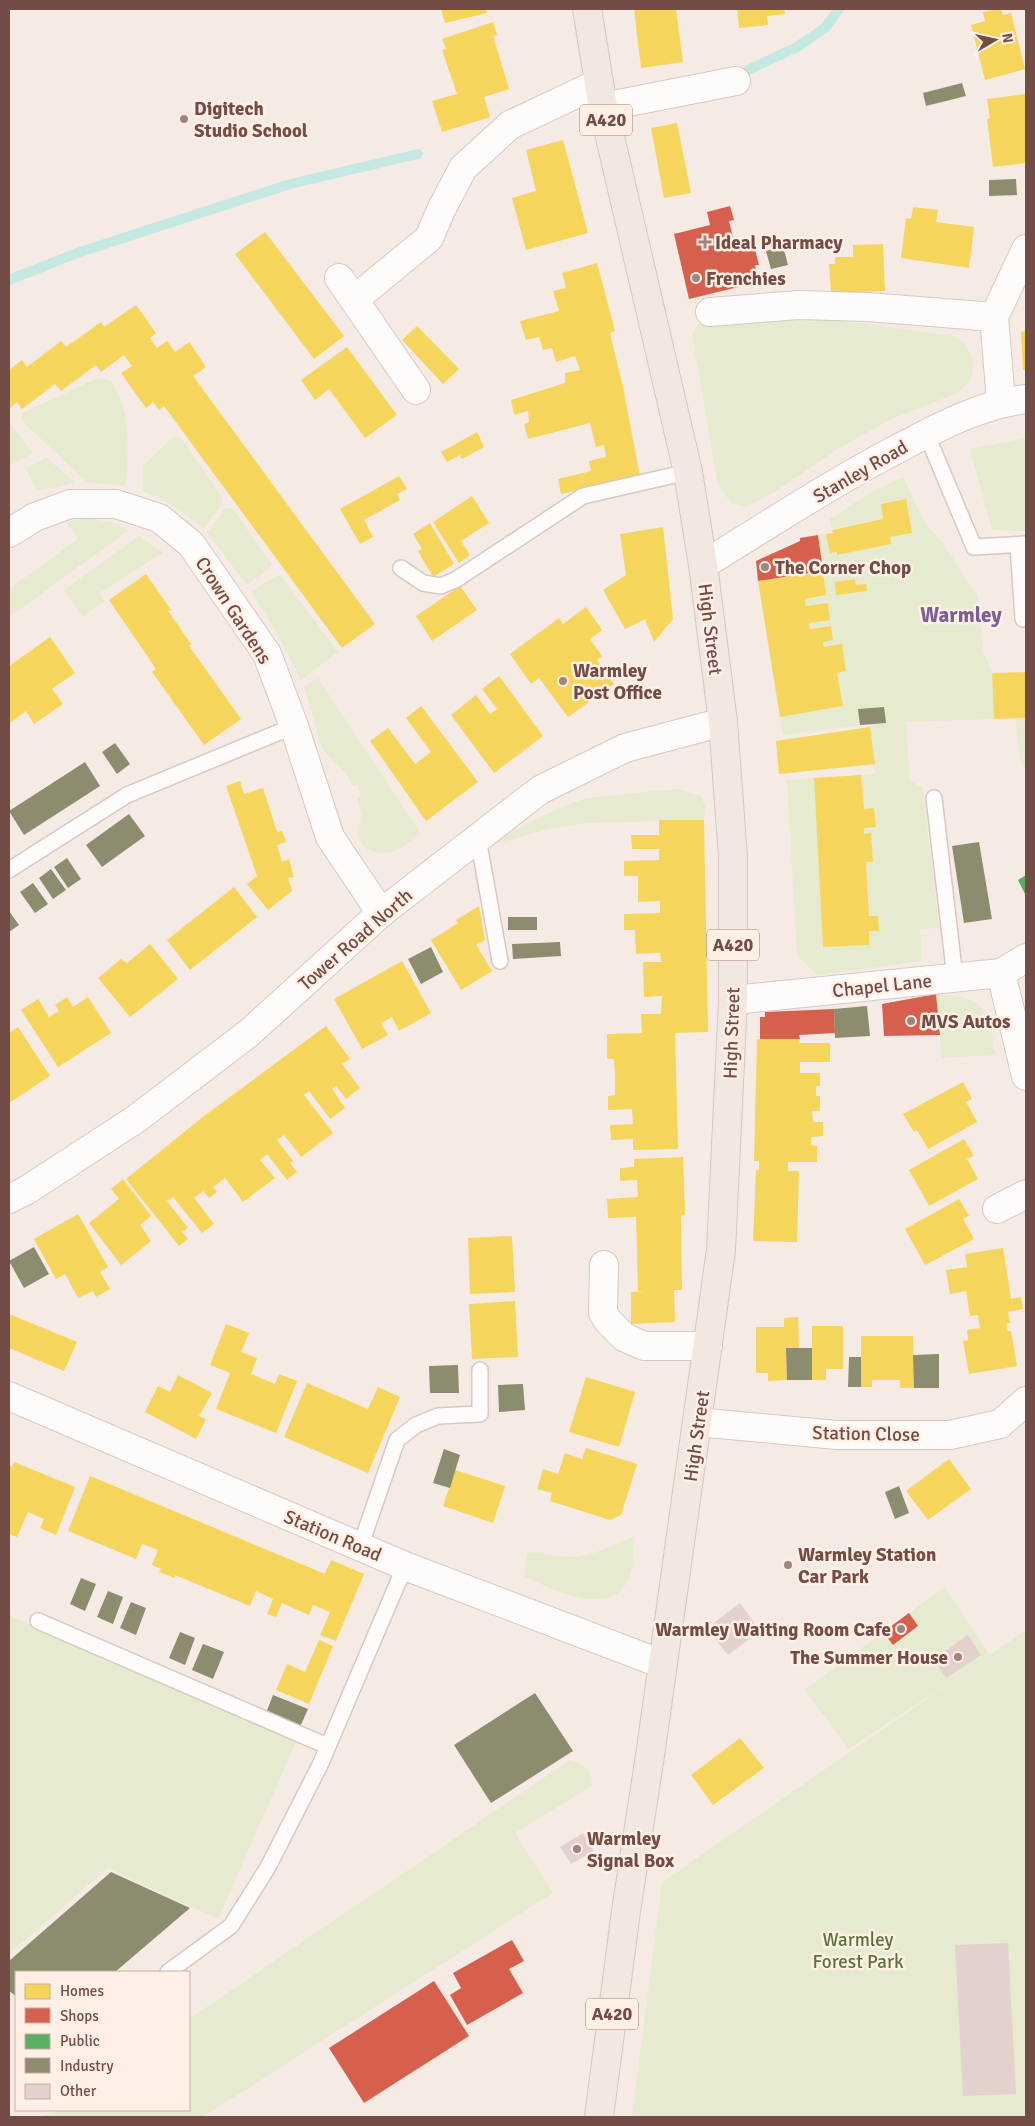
<svg xmlns="http://www.w3.org/2000/svg" width="1035" height="2126" viewBox="0 0 1035 2126" font-family="Signika,sans-serif">
<rect width="100%" height="100%" fill="#f6ebe4"/>
<path fill="#e6eace" d="M837,320L954,336L965,343L974,362L971,379L958,393L889,420L838,449L773,493L746,507L731,503L718,485L692,335L698,324L712,322Z
M98,378L110,380C132,409 128,448 126,482L123,486L87,482L22,421V413Z
M9,422L33,453L9,466Z
M174,436L181,438L222,497V504L203,529C184,512 166,499 142,491L143,466Z
M1026,438V531L992,530L970,449Z
M46,457L75,483L37,491L26,469Z
M903,477L925,523L943,543L977,596L983,650L992,673L994,719L906,722L910,781L923,788L939,928L920,929L922,961L817,975L797,955L787,780L814,778L823,946L869,945V931L879,930L878,916H869L866,862L873,861L871,834H864V828L876,827L874,808L864,809L861,775L875,774L870,727L872,724L783,735L780,717L843,706L837,673L846,671L842,644L824,647L823,642L833,640L831,626L810,629L809,623L830,620L828,603L806,606L805,599L826,595L818,535L826,534L830,553L837,552V555L891,543L890,537L912,533L905,499L882,504L883,519L832,529L830,519L871,492Z
M226,508L233,509L271,563L270,568L247,585L207,533Z
M89,518L118,524L128,531L9,617V589L78,539L66,522Z
M139,536L163,553L99,593L105,601L83,617L64,590Z
M276,576H281L338,652L301,680L278,635L251,592Z
M318,678L421,834C403,848 382,864 361,843L359,833L361,815L357,799L361,797L358,785L352,786C345,764 330,764 322,747C315,728 311,706 304,687Z
M1015,718H1026V771L1020,760Z
M678,789L701,796L706,809L704,820L589,823L553,828L494,844L512,832L559,808L586,798Z
M936,994C989,997 987,1009 996,1055L942,1058Z
M635,1536C633,1549 634,1566 629,1578C612,1620 552,1589 525,1577L526,1553C540,1551 554,1557 568,1557C592,1557 613,1545 635,1536Z
M945,1587L990,1655L1026,1630V2117H632L662,1882L967,1671L849,1749L805,1690L883,1632L893,1645L918,1627L909,1613Z
M9,1615L296,1742L218,1919L108,1868L9,1954Z
M570,1760C585,1765 592,1769 592,1786L515,1833L553,1893L203,2117H43L54,2110H189V2019Z"/>
<path fill="#f6d55c" d="M441,9H486L487,13L445,23Z
M634,9H676L683,62L641,68Z
M737,9H784L785,14L767,16L768,25L739,28Z
M996,9H1001L1003,15L1011,13L1025,69L985,80L971,25L985,21L983,12Z
M493,22L497,35L493,36L509,89L484,97L490,117L442,132L432,101L457,94L442,50L446,49L442,39Z
M1026,94V163L993,167L987,119L990,118L987,99Z
M677,123L691,193L664,198L651,128Z
M563,140L588,233L526,250L512,198L536,191L526,150Z
M913,207L938,210L936,222L974,227L969,268L901,258L906,218L911,219Z
M265,232L344,336L314,359L235,254Z
M883,244L885,291L831,293L829,264H835V257H853V245Z
M597,263L615,331L610,333L623,387L640,477L561,494L558,479L591,471L589,461L606,457L604,445L596,447L590,423L528,439L524,424L529,422L528,411L514,415L511,400L565,383V373L580,370L575,356L556,362L552,348L543,350L539,337L526,340L520,321L559,311L553,291L566,288L562,273Z
M136,305L156,333L150,338L157,348L167,341L175,352L189,342L206,367L193,376L375,624L342,648L164,406L159,410L153,402L146,408L121,373L132,366L124,355L101,372L96,365L61,391L55,384L22,409L17,402L9,409V370L22,360L27,367L61,341L66,347L101,322L104,327Z
M417,326L459,369L443,384L402,340Z
M1026,331V370H1023L1021,332Z
M347,347L397,415L365,438L329,389L315,400L301,380Z
M477,432L484,447L462,459L460,455L447,462L441,452Z
M399,476L407,489L397,494L400,500L364,520L373,537L360,544L340,509Z
M472,496L489,523L461,541L470,555L459,563L433,522Z
M906,499L912,533L890,537L891,544L837,555V552L830,553L826,534L833,533L832,530L883,519L881,504Z
M430,523L454,564L433,577L418,551L422,549L413,534Z
M663,527L673,619L654,642L645,619L625,629L603,590L626,575L620,534Z
M823,571L826,595L805,599L806,606L828,603L830,620L809,623L810,629L831,626L833,640L823,642L824,647L842,644L846,671L837,673L843,706L780,717L758,581Z
M146,574L171,610L168,611L191,644L189,646L241,719L204,745L152,672L156,669L109,600Z
M855,579L856,585L866,584L867,591L836,595L835,582Z
M460,586L477,610L432,641L416,616Z
M586,607L602,630L590,639L602,656L597,660L614,684L568,717L539,678L531,684L510,654L559,618L563,624Z
M50,637L75,673L52,689L63,704L34,724L26,711L9,724V666Z
M1026,672V718L994,719L992,673Z
M499,676L543,736L494,773L451,715L476,695L490,714L497,709L482,689Z
M421,706L478,782L426,821L370,741L388,728L415,764L431,752L406,718Z
M870,727L875,764L779,774L776,741Z
M861,775L864,809L874,808L876,827L864,828V834L871,833L873,862H866L869,916H878L879,931H869V945L823,947L814,778Z
M240,781L244,794L263,788L277,832L282,831L286,842L277,845L282,862L289,859L294,877L288,878L292,891L268,910L247,884L257,876L226,786Z
M659,820H704L708,1032L675,1033L678,1149L633,1150V1139L611,1140L610,1125L633,1124L632,1109L608,1110V1096L615,1095V1077L614,1059H607V1034L642,1033L641,1014H661L662,996L644,997L643,962H661L660,953L636,954L635,930H624V914L660,913V901L638,902V876H624V861L659,860V849H632L631,835H659Z
M234,887L257,917L190,970L167,940Z
M479,906L485,940L476,945L492,971L461,990L431,940L458,923L456,920Z
M150,944L178,979L130,1017L98,978L121,959L127,963Z
M402,961L431,1013L399,1031L392,1017L381,1023L388,1035L362,1049L334,999Z
M67,997L73,1007L88,997L111,1033L58,1067L21,1010L38,999L49,1017L59,1011L55,1005Z
M326,1026L350,1059L342,1064L360,1088L346,1099L336,1086L332,1089L345,1108L330,1119L309,1091L304,1095L333,1133L301,1157L284,1135L277,1140L293,1161L290,1163L297,1172L287,1180L267,1154L260,1160L275,1178L243,1202L225,1178L213,1187L217,1192L209,1198L203,1191L194,1198L214,1224L202,1233L173,1197L167,1201L188,1228L182,1232L188,1239L179,1246L126,1179L204,1116Z
M18,1027L50,1076L9,1103V1033Z
M757,1039H800L799,1043H830V1062H800V1073H820V1086H816V1096H820V1111H812L813,1122H823V1136L811,1137V1145L817,1146V1162H788V1171H799L797,1242L753,1241L756,1170H759V1161H754Z
M963,1082L972,1099L966,1102L977,1122L928,1149L917,1130L914,1132L903,1114Z
M964,1139L974,1156L967,1159L978,1179L929,1206L909,1170Z
M683,1157L685,1215H681L682,1290H674L675,1322L631,1324V1292L645,1291H638L636,1217L608,1218L607,1199L638,1197L637,1180L620,1181V1168L634,1167V1159Z
M123,1179L151,1216L140,1225L151,1241L121,1265L89,1223L119,1199L111,1189Z
M959,1199L969,1216L963,1219L974,1239L925,1265L905,1229Z
M78,1214L108,1267L100,1272L110,1289L96,1297L93,1291L78,1298L65,1274L56,1279L34,1239Z
M512,1236L515,1292L470,1294L468,1238Z
M1003,1248L1011,1299L1021,1297L1023,1309L1008,1312L1010,1323L1006,1324L1008,1331H1011L1017,1366L969,1374L963,1341L968,1340L967,1330L980,1328L978,1315L970,1316L966,1291L950,1294L946,1270L967,1267L965,1254Z
M515,1301L518,1357L472,1359L469,1304Z
M9,1314L77,1342L64,1371L9,1348Z
M798,1317L799,1348H786L787,1380L768,1381V1373H756V1327H784V1318Z
M226,1324L249,1333L241,1352L257,1358L251,1374L275,1384L279,1374L297,1381L276,1433L216,1409L230,1373L210,1365Z
M812,1326H843V1369H826V1380H812Z
M861,1336H913L914,1388H900V1380H872V1387H861Z
M178,1375L212,1393L199,1416L206,1419L196,1439L145,1412L158,1386L170,1392Z
M586,1377L635,1392L619,1447L569,1432Z
M307,1383L368,1409L378,1387L400,1397L368,1473L284,1437Z
M586,1448L637,1464L621,1515L610,1520L550,1501L552,1493L537,1489L543,1469L558,1474L565,1453L582,1459Z
M949,1459L971,1489L928,1520L906,1491Z
M14,1462L75,1487L56,1535L40,1528L44,1519L28,1512L17,1537L9,1534V1465L12,1467Z
M455,1470L505,1486L493,1523L443,1506Z
M90,1476L325,1574L331,1560L364,1574L336,1641L320,1635L330,1612L313,1605L309,1615L282,1603L276,1617L267,1614L273,1599L256,1591L250,1606L175,1575V1578L159,1572L161,1569L152,1565L158,1550L142,1544L136,1559L68,1531Z
M319,1640L333,1646L309,1704L276,1690L287,1664L305,1672Z
M740,1738L764,1768L713,1805L691,1775Z"/>
<path fill="#d6604d" d="M730,206L734,220L729,221L736,250L754,245L759,265H755L759,282L689,299L674,234L710,225L707,212Z
M818,535L823,571L758,581L756,561L800,541V538Z
M936,994L940,1035L884,1036L882,1004Z
M834,1009L835,1033L799,1035L800,1039H760V1017H765V1012Z
M909,1613L918,1626L893,1645L883,1632Z
M512,1940L524,1961L509,1969L523,1993L467,2025L450,1995L461,1988L453,1973Z
M434,1981L469,2036L364,2103L329,2048Z"/>
<path fill="#5aae61" d="M1026,875V896L1018,880Z"/>
<path fill="#8c8c6e" d="M962,83L966,96L926,106L923,93Z
M1016,179L1017,195L989,196V180Z
M783,246L788,265L771,269L766,251Z
M884,707L886,723L860,725L858,709Z
M115,743L130,764L117,774L102,752Z
M85,762L100,786L24,835L9,811Z
M129,814L145,836L102,867L86,845Z
M979,842L992,919L964,923L952,846Z
M67,858L81,879L68,888L54,867Z
M51,869L66,890L53,899L39,878Z
M33,883L48,904L35,913L20,892Z
M9,911L19,925L9,932Z
M508,917H537V930H508Z
M560,942L561,956L513,959L512,944Z
M431,947L443,972L421,984L408,959Z
M867,1006L870,1036L835,1038L834,1009Z
M34,1247L49,1274L24,1288L9,1261Z
M786,1348H812V1380H787Z
M939,1354V1388H914L913,1355Z
M849,1357H861V1387H848Z
M458,1365L459,1393H430L429,1366Z
M523,1384L525,1410L499,1412L498,1385Z
M444,1449L460,1455L450,1488L433,1483Z
M899,1486L909,1513L895,1519L885,1492Z
M81,1578L96,1584L85,1611L70,1604Z
M108,1591L123,1597L113,1624L97,1617Z
M131,1602L146,1608L136,1635L120,1628Z
M180,1632L195,1638L185,1665L169,1658Z
M203,1644L224,1652L213,1679L192,1670Z
M535,1693L573,1751L491,1803L454,1745Z
M273,1695L308,1709L300,1727L266,1713Z
M111,1872L190,1908L115,1972H16V1996L9,1991V1961Z"/>
<g fill="none" stroke-linecap="round" stroke-linejoin="round">
<path stroke="#c6e8e3" stroke-width="10" d="M748,70L797,47L825,28L839,9
M9,280L77,253L290,184L418,154"/>
</g>
<path fill="#e2d1cc" d="M740,1603L760,1631L728,1655L707,1628Z
M968,1635L981,1655L946,1678L934,1659Z
M583,1833L594,1851L571,1864L560,1847Z
M1008,1943L1016,2094L963,2096L955,1945Z"/>
<g fill="none" stroke-linecap="round" stroke-linejoin="round">
<g stroke="#d7c8c3" stroke-width="18">
<path id="service" d="M926,433L974,547L1026,544
M1018,545L1023,619
M401,568L423,583L441,586L457,579L583,496L688,472
M934,798L955,978
M478,838L500,961
M9,870L127,795L294,726
M360,1547L397,1440L416,1425L438,1416L480,1414V1370
M38,1621L327,1746
M168,1972L231,1926L268,1867L320,1765L405,1566"/>
</g>
<g stroke="#d7c8c3" stroke-width="30">
<path id="minor" d="M603,107L736,81
M339,278L416,390
M355,299L429,238L441,210L463,168L510,125L599,83
M710,312L798,305L868,307L994,317
M1001,402L994,317L1026,249
M9,533L35,517L70,504H116L159,518L191,544L267,654L294,726L330,837L381,913
M1001,973L1026,1076
M733,1000L1001,973L1026,958
M997,1209L1026,1194
M604,1265L603,1313L608,1321L624,1337L644,1346H708
M9,1396L405,1566L662,1664
M697,1422L837,1435H950L1000,1424L1026,1401"/>
</g>
<g stroke="#d7c8c3" stroke-width="30">
<path id="tertiary" d="M703,565C768,525 832,483 899,448C941,426 979,405 1026,399
M9,1199L27,1190L136,1119L249,1033L381,913L540,790L625,748L723,722"/>
</g>
<g stroke="#d5c6c2" stroke-width="30">
<path id="primary" d="M587,9L603,107L688,472L703,565L723,722L733,857V1000L721,1250L651,1749L626,1911L599,2117"/>
</g>
<use href="#service" stroke="#fefcfb" stroke-width="15"/>
<use href="#minor" stroke="#fefcfb" stroke-width="28"/>
<use href="#tertiary" stroke="#fefcfb" stroke-width="28"/>
<use href="#primary" stroke="#f2e8e1" stroke-width="28"/>
</g>
<g fill="#a1847d" stroke="#ffefe4" stroke-width="2">
<circle cx="184" cy="119" r="5"/>
<path d="M702.5 234.5h5v5h5v5h-5v5h-5v-5h-5v-5h5z"/>
<circle cx="696" cy="278" r="5"/>
<circle cx="765" cy="567" r="5"/>
<circle cx="563" cy="681" r="5"/>
<circle cx="911" cy="1021" r="5"/>
<circle cx="788" cy="1565" r="5"/>
<circle cx="901" cy="1629" r="5"/>
<circle cx="958" cy="1657" r="5"/>
<circle cx="577" cy="1849" r="5"/>
</g>
<g text-anchor="middle" stroke-width="5" stroke-linejoin="round" paint-order="stroke">
<g fill="#ffefe4" stroke="#9d7d75" stroke-width="1">
<rect x="580" y="104.5" width="52" height="31" rx="4"/>
<rect x="707" y="929.5" width="52" height="31" rx="4"/>
<rect x="586" y="1998.5" width="52" height="31" rx="4"/>
</g>
<g font-size="18" font-weight="bold" fill="#734c45">
<text x="606" y="126">A420</text>
<text x="733" y="951">A420</text>
<text x="612" y="2020">A420</text>
</g>
<g font-size="19" font-weight="bold" fill="#734c45" stroke="#ffefe4" text-anchor="start">
<text x="194" y="115">Digitech<tspan x="194" dy="22">Studio School</tspan></text>
<text x="715" y="249">Ideal Pharmacy</text>
<text x="706" y="285">Frenchies</text>
<text x="775" y="574">The Corner Chop</text>
<text x="573" y="677">Warmley<tspan x="573" dy="22">Post Office</tspan></text>
<text x="921" y="1028">MVS Autos</text>
<text x="798" y="1561">Warmley Station<tspan x="798" dy="22">Car Park</tspan></text>
<text x="891" y="1636" text-anchor="end">Warmley Waiting Room Cafe</text>
<text x="948" y="1664" text-anchor="end">The Summer House</text>
<text x="587" y="1845">Warmley<tspan x="587" dy="22">Signal Box</tspan></text>
</g>
<g font-size="19" fill="#734c45" stroke="#ffefe4">
<text transform="translate(860 471) rotate(-30)" y="7">Stanley Road</text>
<text transform="translate(234 610) rotate(57)" y="7">Crown Gardens</text>
<text transform="translate(711 629) rotate(83)" y="7">High Street</text>
<text transform="translate(355 939) rotate(-41)" y="7">Tower Road North</text>
<text transform="translate(882 985) rotate(-6)" y="7">Chapel Lane</text>
<text transform="translate(731 1033) rotate(-88)" y="7">High Street</text>
<text transform="translate(866 1433) rotate(1)" y="7">Station Close</text>
<text transform="translate(696 1436) rotate(-82)" y="7">High Street</text>
<text transform="translate(333 1535) rotate(23)" y="7">Station Road</text>
</g>
<g font-size="19" fill="#58743b" stroke="#ffefe4">
<text x="858" y="1946">Warmley<tspan x="858" dy="22">Forest Park</tspan></text>
</g>
<g font-size="21" font-weight="bold" fill="#796097" stroke="#ffefe4">
<text x="961" y="622">Warmley</text>
</g>
</g>
<rect width="1035" height="2126" fill="none" stroke="#734c45" stroke-width="20"/>
<rect x="15" y="1971" width="175" height="140" fill="#ffefe4" stroke="#c7aea4"/>
<rect x="25" y="1984" width="25" height="15" fill="#f6d55c" stroke="#c7aea4"/>
<text x="60" y="1996" font-size="15" fill="#734c45">Homes</text>
<rect x="25" y="2008" width="25" height="15" fill="#d6604d" stroke="#c7aea4"/>
<text x="60" y="2021" font-size="15" fill="#734c45">Shops</text>
<rect x="25" y="2034" width="25" height="15" fill="#5aae61" stroke="#c7aea4"/>
<text x="60" y="2046" font-size="15" fill="#734c45">Public</text>
<rect x="25" y="2058" width="25" height="15" fill="#8c8c6e" stroke="#c7aea4"/>
<text x="60" y="2071" font-size="15" fill="#734c45">Industry</text>
<rect x="25" y="2084" width="25" height="15" fill="#e2d1cc" stroke="#c7aea4"/>
<text x="60" y="2096" font-size="15" fill="#734c45">Other</text>
<g transform="translate(995 40) rotate(81)" stroke="#ffefe4" stroke-width="4" paint-order="stroke">
<path d="M0-4L9 19L0 12L-9 19Z" fill="#734c45"/>
<text y="-8" font-size="14" font-weight="bold" text-anchor="middle" fill="#734c45">N</text>
</g>
</svg>
